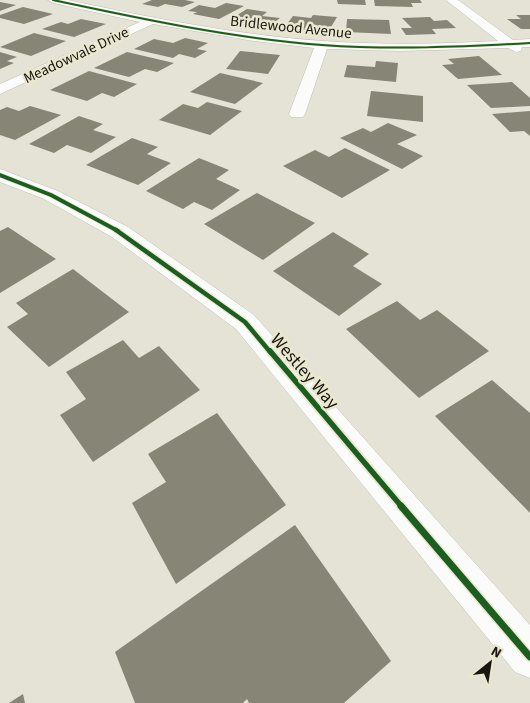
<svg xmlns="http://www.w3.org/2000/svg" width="530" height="703" viewBox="0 0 530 703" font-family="'Source Sans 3',sans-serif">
<rect width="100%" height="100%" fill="#e4e3d6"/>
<path fill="#878576" d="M152,0H185L195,2L182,7L165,4L158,7L142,4Z
M337,0H365L366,5L338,4Z
M374,0H420L422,3H411L413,7L375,6Z
M0,2L16,5L0,11Z
M226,3L244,6L219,19L193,14L197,12L188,11L199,5L215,8Z
M23,7L53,14L24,24L0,18V15Z
M247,9L267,12L262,16L280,18L268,27L229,20Z
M313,15L337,17L328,32L302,30L304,26L287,24L293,16L311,18Z
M516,15H530V29H521L507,19H521Z
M430,17L434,21L447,20L456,28L432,29L436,34L406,35L401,28H412L402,18Z
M81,19L106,24L74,37L42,29L61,22L68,24Z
M347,19L389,20L391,34L346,32Z
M34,33L66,41L31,56L0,47Z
M185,38L208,43L197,49L207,51L195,58L179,54L173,58L134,49L154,39L173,43Z
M240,51L280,55L268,74L226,69Z
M0,52L17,57L7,61L14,63L0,69Z
M127,52L174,63L157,72L145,69L129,77L94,68Z
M479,56L502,75L458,79L442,65L454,64L448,59Z
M376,61L398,63L396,82L344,77L347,65L375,67Z
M89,71L137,84L114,97L102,93L87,101L50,90Z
M220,73L263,83L235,104L190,92Z
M512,82L530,98V106L491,108L467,85Z
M371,91L423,96V122L367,116Z
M207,102L242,111L210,135L159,120L183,104L198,108Z
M30,106L61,115L15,140L0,135V110L7,107L19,111Z
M530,111V136L524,131L510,132L492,114Z
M79,116L103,124L93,130L116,137L91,153L67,145L54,153L29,144Z
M388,123L417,135L397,144L423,156L402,169L340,138L363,128L371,132Z
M132,138L158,147L147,154L171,163L138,185L86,165Z
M345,148L390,170L342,198L283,166L315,150L329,157Z
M199,158L229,170L216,179L240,190L212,210L194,202L183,209L146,191Z
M257,193L315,223L263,260L204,224Z
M8,227L56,259L0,293V231Z
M333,232L369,254L353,266L382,284L339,316L273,271Z
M73,269L129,312L49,367L7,327L28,314L16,303Z
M397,301L420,320L437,310L489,351L419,398L346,329Z
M123,340L139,358L159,346L200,390L93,462L60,415L86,399L66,372Z
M492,380L530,413V513L435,416Z
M217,413L286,505L176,584L132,503L166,482L148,454Z
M295,525L391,661L344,703H249L247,699L243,703H135L115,652Z
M23,694L25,703H9Z"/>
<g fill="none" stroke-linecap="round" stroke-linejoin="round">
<g stroke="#c0bfb5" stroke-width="1">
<path id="minor" d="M48,0H68C152,18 237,35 323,41C382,45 440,44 498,41L446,0H458L513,40L530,39V47H522L521,51L516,52L508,48L400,51L327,49L305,114L303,117H291L289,114L314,48L254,41L153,24L0,94V84L140,22L53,3Z
M0,169L58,191L128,227L254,315L530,625V678L515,672L236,329L112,237L44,199L0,182Z"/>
</g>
<use href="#minor" fill="#fbfbf9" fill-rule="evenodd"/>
<g stroke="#eae7d0" stroke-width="3">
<path id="cycleway-far4" d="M53,0C142,19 231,38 322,45C391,50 461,47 530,43"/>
</g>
<g stroke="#eae7d0" stroke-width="5.5">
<path id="cycleway-far3" d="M0,175L51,195L118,231"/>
</g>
<g stroke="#eae7d0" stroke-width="7">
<path id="cycleway-far2" d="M116,230L245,322L271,353"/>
</g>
<g stroke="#eae7d0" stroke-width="9">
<path id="cycleway-far1" d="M270,351L402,507"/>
</g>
<g stroke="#eae7d0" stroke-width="10">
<path id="cycleway" d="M401,506L530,657"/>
</g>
<use href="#cycleway-far4" stroke="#1b5e20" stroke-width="2"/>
<use href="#cycleway-far3" stroke="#1b5e20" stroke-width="4"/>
<use href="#cycleway-far2" stroke="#1b5e20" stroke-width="4.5"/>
<use href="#cycleway-far1" stroke="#1b5e20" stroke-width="5.5"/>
<use href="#cycleway" stroke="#1b5e20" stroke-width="7"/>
</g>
<g text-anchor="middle" stroke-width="5" stroke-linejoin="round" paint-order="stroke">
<g font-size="15" fill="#18160e" stroke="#eae7d0">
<text transform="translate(291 27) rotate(6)" y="5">Bridlewood Avenue</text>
<text transform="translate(76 55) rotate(-25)" y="5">Meadowvale Drive</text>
</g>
<g font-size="18" fill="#18160e" stroke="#eae7d0">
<text transform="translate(305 371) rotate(49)" y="6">Westley Way</text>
</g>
</g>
<g transform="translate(490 663) rotate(30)" stroke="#eae7d0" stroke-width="4" paint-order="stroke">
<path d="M0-4L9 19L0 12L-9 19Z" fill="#18160e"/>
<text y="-8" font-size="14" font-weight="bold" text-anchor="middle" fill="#18160e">N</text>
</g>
</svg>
